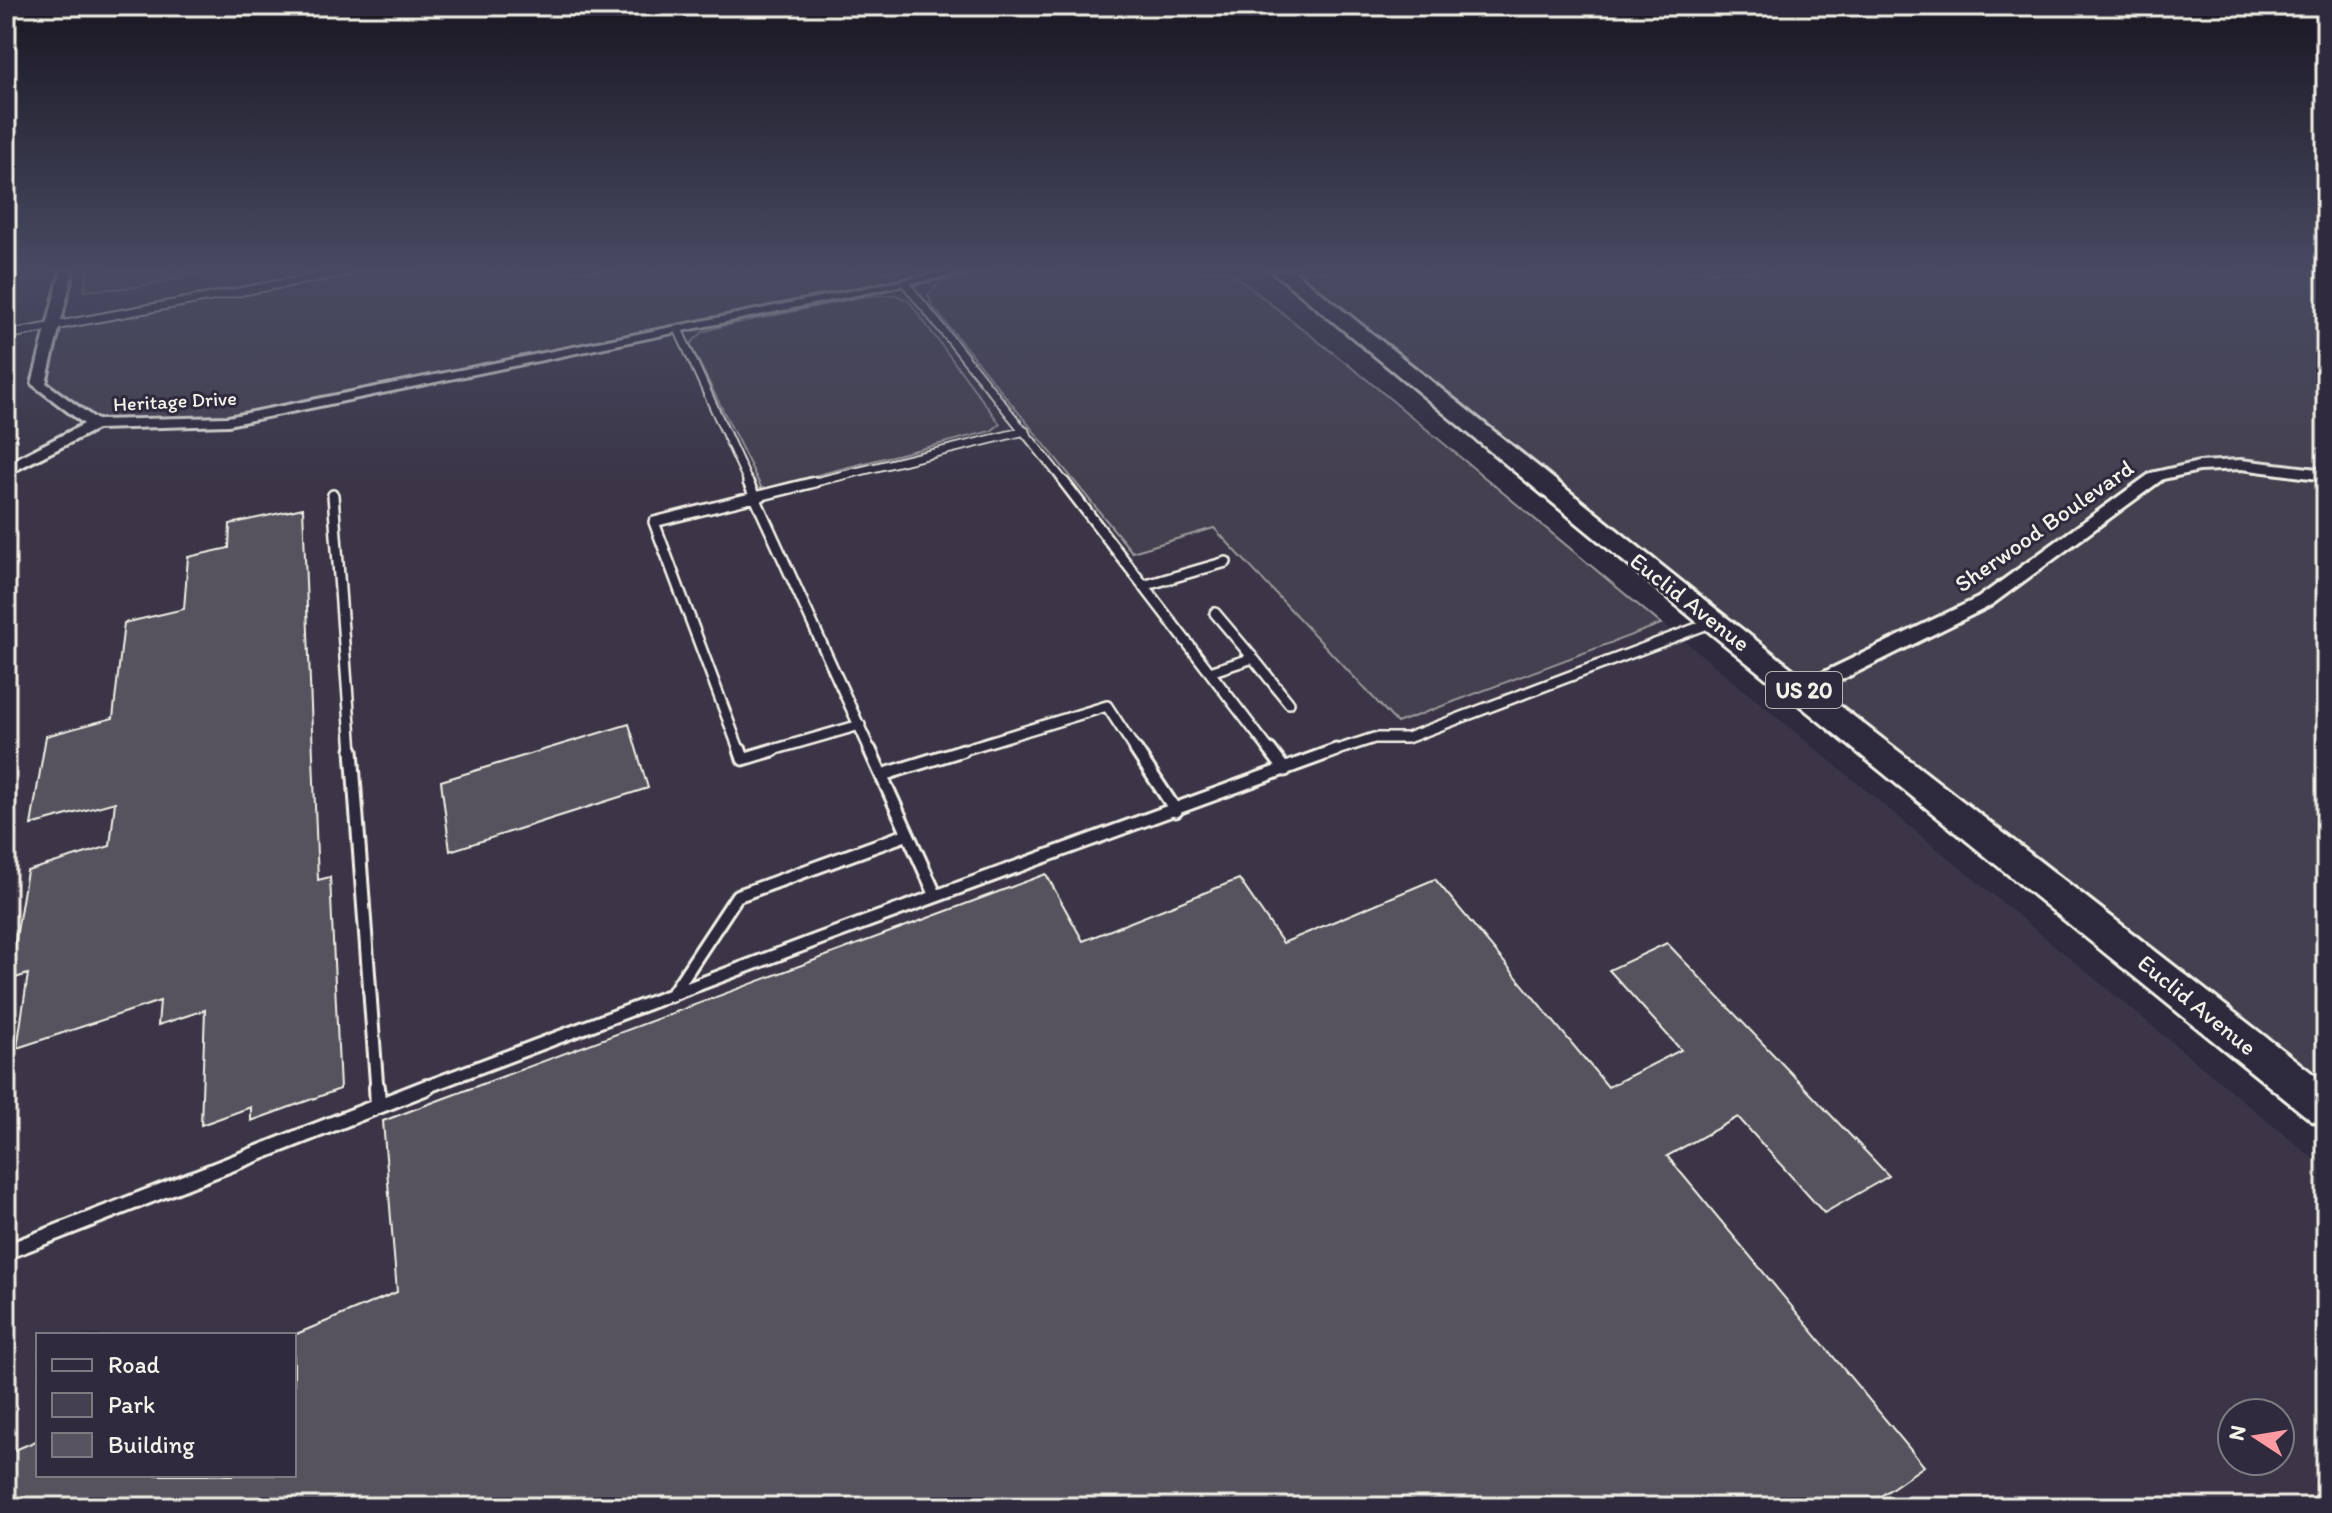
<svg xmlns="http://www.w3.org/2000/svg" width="2332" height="1513" viewBox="0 0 2332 1513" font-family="Itim,sans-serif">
<rect width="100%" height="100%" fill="#2f2a3d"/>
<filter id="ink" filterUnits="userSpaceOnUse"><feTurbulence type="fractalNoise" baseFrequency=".0125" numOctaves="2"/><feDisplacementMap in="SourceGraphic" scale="16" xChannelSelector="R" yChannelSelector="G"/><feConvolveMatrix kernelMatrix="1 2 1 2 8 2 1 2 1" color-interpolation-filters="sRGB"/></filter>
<g filter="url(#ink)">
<path fill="#3b3647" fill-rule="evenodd" d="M6,271H366L53,327L215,421L968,271H1235L2326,1169V1507H6ZM38,1335H294V1475H38ZM2232,1413H2280V1461H2232Z"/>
<path fill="#454050" stroke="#9c989c" stroke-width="2" d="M87,271H212L136,287L84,291Z
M366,271H966L228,421L94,425L39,384L53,327Z
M996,271H1229L1365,378L1661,624L1397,723L1214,528L1132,552L932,306L928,295L940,282Z
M1282,271H2326V1108L1707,616Z
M896,295L908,300L1000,424L991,431L762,489L690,344L703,332L719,327L867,296Z"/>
<path fill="#56525f" stroke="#f4f1e8" stroke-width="2" d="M303,508L318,880L330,877L340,1089L251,1121V1107L201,1125L205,1010L158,1025L160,1001L17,1048L28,974L9,980L27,871L110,846L115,802L31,825L46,736L113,718L124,623L184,609L188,557L229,548L230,524Z
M629,724L648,788L450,851L441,781Z
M1046,874L1083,941L1239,879L1283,943L1435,879L1608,1087L1681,1050L1609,970L1667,943L1889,1176L1824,1213L1738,1117L1667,1156L1924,1466L1865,1507H6V1454L38,1440V1475H294V1335L397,1292L383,1121Z"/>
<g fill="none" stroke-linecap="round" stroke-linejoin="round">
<g stroke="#f4f1e8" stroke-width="11">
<path id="lane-far3" d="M905,283L1066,484
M678,329L749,484
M6,335L351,271
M807,484L1025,431"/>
</g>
<g stroke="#f4f1e8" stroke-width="14">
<path id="lane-far2" d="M748,482L871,752
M1064,482L1271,752
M333,495L352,752
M1143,586L1226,562
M1253,658L1289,703
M1210,672L1253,658L1215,613
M740,752L654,522L815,482
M766,752L860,725
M956,752L1107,706L1137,752
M1331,752L1374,738H1407L1713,622"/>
</g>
<g stroke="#f4f1e8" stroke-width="17">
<path id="lane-far1" d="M352,750L377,1089
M740,750L743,759L773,750
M870,750L936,896
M1136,750L1176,811
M1270,750L1285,770
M882,775L963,750
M671,996L737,896L908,834
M421,1089L819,939L1336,750"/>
</g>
<g stroke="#f4f1e8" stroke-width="20">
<path id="lane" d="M377,1087L378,1106
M6,1252L427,1087"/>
</g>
<g stroke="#f4f1e8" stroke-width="6">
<path id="street" d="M61,271H73L46,383L97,420L228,417L948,271H972L228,425L97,429L6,475V464L84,424L32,384Z
M2241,460L2326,470V480L2241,469L2199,471L2163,479L1990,606L1811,695H1797L1795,690L1797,685L1978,598L2151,473L2199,462Z"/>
</g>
<g stroke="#f4f1e8" stroke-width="6">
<path id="primary" d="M1272,271H1294L1717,610L2326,1084V1126L2312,1121L1697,622Z"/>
</g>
<use href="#lane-far3" stroke="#2f2a3d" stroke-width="7"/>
<use href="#lane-far2" stroke="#2f2a3d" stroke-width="9"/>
<use href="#lane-far1" stroke="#2f2a3d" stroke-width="11"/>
<use href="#lane" stroke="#2f2a3d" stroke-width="14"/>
<use href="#street" fill="#2f2a3d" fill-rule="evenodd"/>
<use href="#primary" fill="#2f2a3d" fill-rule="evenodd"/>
</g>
</g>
<linearGradient id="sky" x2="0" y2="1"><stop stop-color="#1a1722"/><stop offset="0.56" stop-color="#474a62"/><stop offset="1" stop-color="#474a62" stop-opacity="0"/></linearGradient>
<rect width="2332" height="483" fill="url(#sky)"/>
<g text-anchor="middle" stroke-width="6" stroke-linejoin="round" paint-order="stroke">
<g font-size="20" fill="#f4f1e8" stroke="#2f2a3d">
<text transform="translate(175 401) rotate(-3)" y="7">Heritage Drive</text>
</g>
<rect fill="#2f2a3d" stroke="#b9b5b5" stroke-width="2" x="1766" y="672" width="76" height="36" rx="6"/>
<g font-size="22" font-weight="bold" fill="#f4f1e8">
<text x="1804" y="698">US 20</text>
</g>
<g font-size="24" fill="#f4f1e8" stroke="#2f2a3d">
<text transform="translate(2044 526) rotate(-35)" y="8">Sherwood Boulevard</text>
<text transform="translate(1690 602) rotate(38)" y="8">Euclid Avenue</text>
<text transform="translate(2197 1005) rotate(39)" y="8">Euclid Avenue</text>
</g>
</g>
<rect width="2332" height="1513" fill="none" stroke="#2f2a3d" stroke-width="32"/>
<rect x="16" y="16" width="2300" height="1481" fill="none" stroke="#f4f1e8" stroke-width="3" filter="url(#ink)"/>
<rect x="36" y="1333" width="260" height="144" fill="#2f2a3d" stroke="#7e7a81" stroke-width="2"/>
<rect x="52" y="1359" width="40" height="12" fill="#2f2a3d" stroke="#7e7a81" stroke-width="2"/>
<text x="108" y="1373" font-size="24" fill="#f4f1e8">Road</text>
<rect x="52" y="1393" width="40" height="24" fill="#454050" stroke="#7e7a81" stroke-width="2"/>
<text x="108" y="1413" font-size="24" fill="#f4f1e8">Park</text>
<rect x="52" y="1433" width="40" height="24" fill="#56525f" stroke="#7e7a81" stroke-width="2"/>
<text x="108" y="1453" font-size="24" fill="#f4f1e8">Building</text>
<g transform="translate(2256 1437) rotate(282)"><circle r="38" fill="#2f2a3d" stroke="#7e7a81" stroke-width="2"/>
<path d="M0-6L14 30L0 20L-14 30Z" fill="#ff9aa2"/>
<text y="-12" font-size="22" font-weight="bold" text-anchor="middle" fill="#f4f1e8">N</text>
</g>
</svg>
